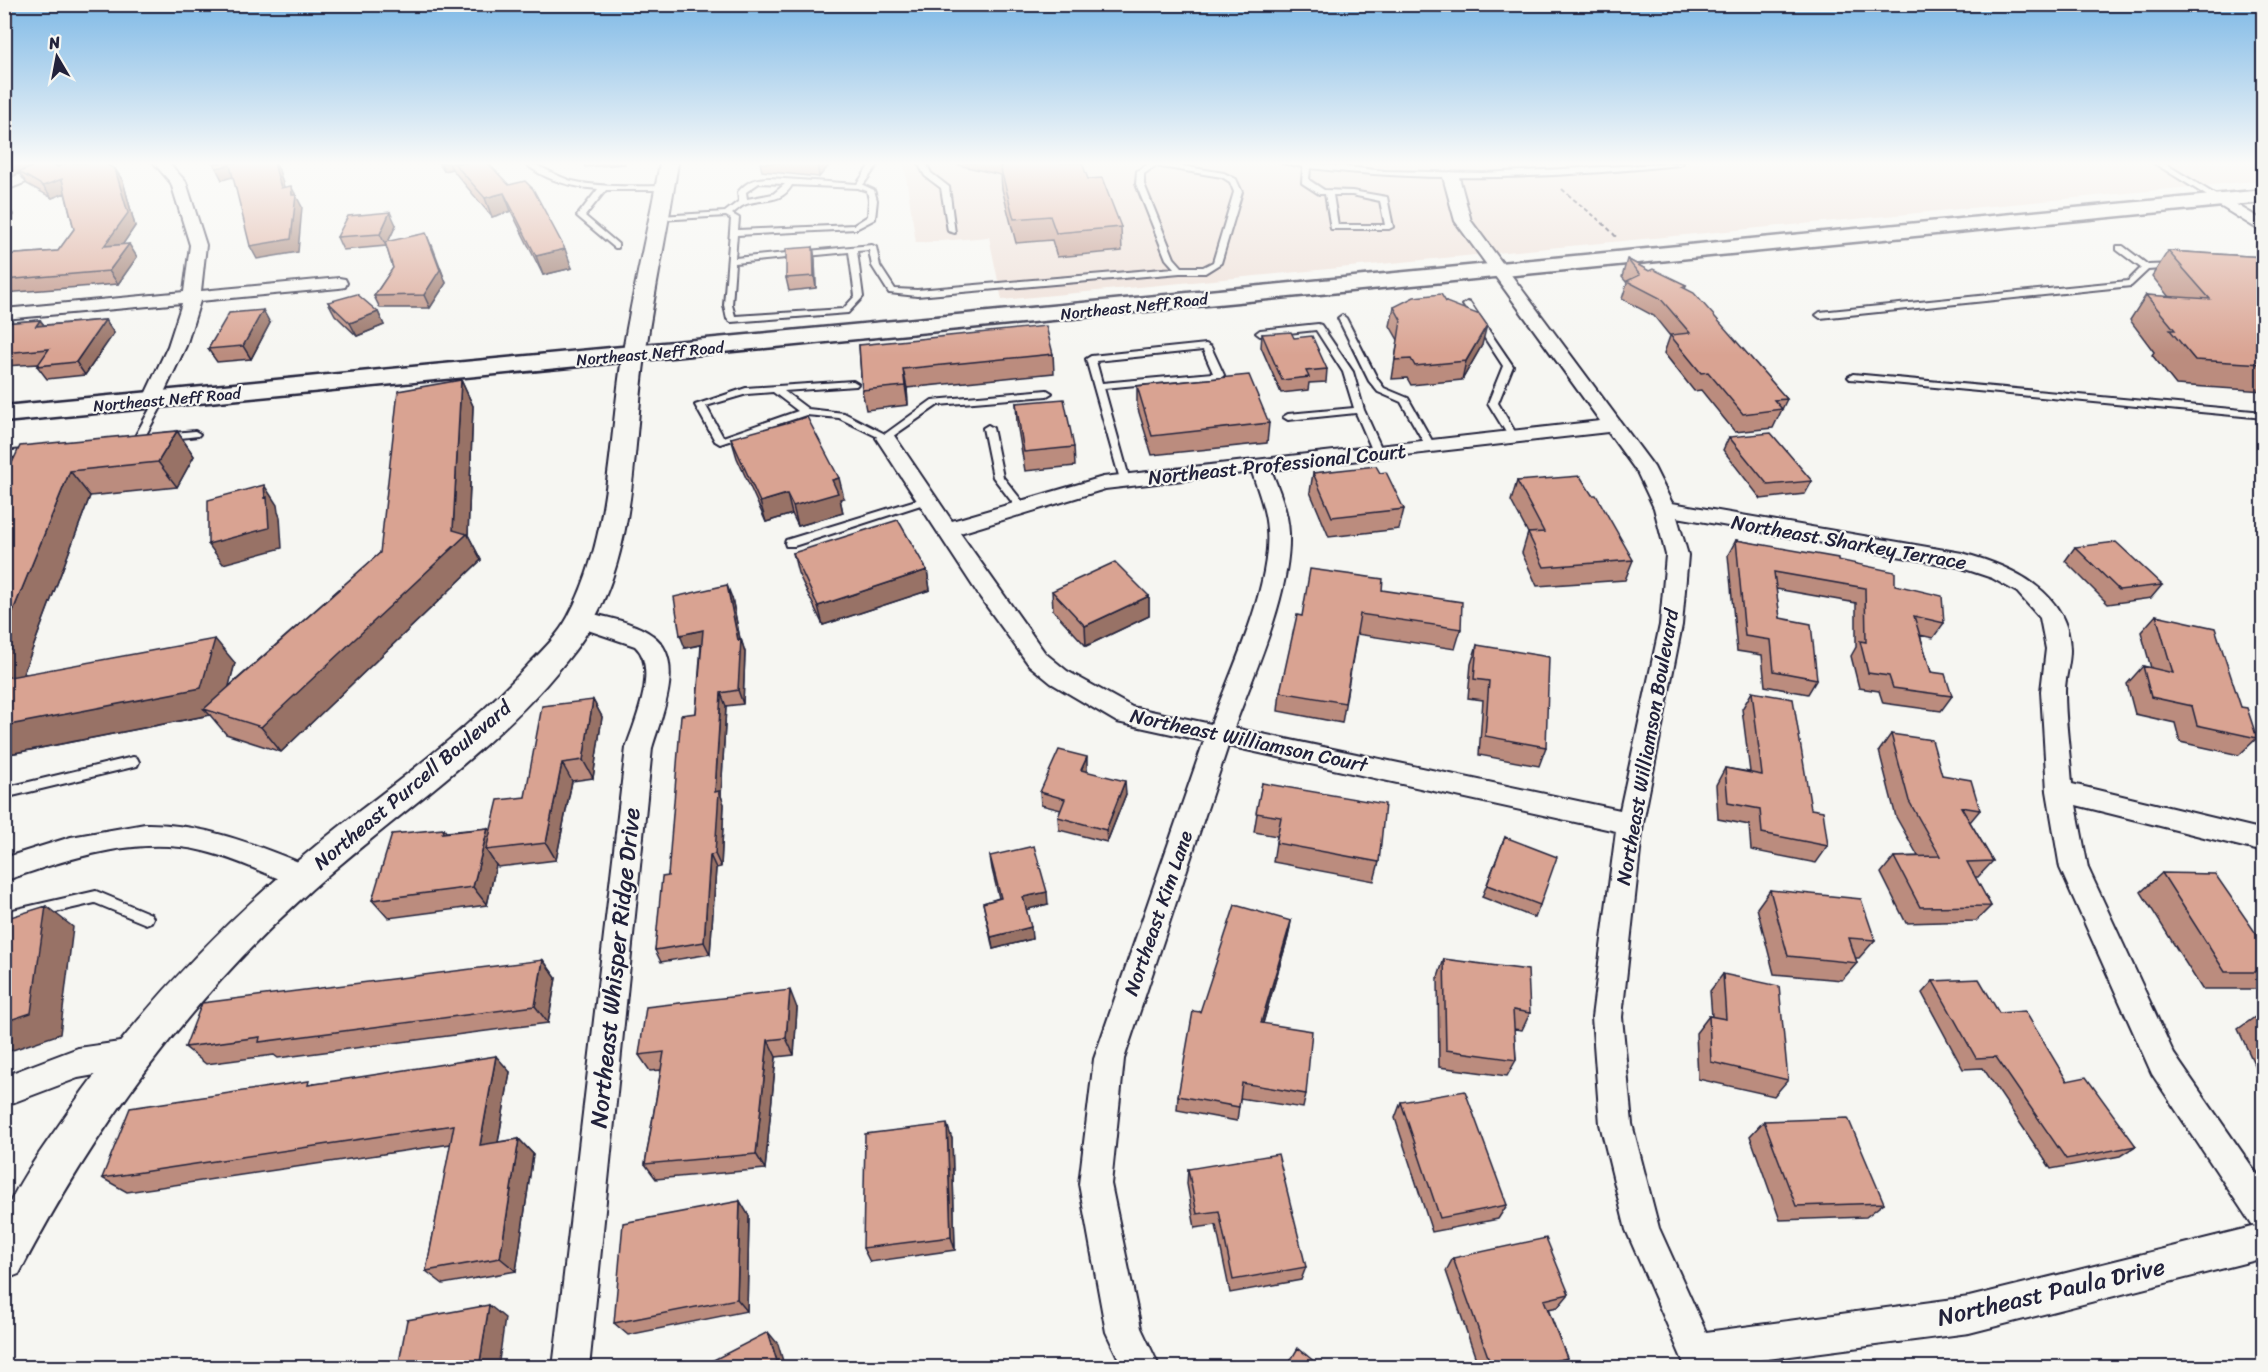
<svg xmlns="http://www.w3.org/2000/svg" width="2268" height="1372" viewBox="0 0 2268 1372" font-family="Sriracha,sans-serif">
<rect width="100%" height="100%" fill="#f6f6f2"/>
<filter id="ink" filterUnits="userSpaceOnUse"><feTurbulence type="fractalNoise" baseFrequency=".0167" numOctaves="2"/><feDisplacementMap in="SourceGraphic" scale="12" xChannelSelector="R" yChannelSelector="G"/><feConvolveMatrix kernelMatrix="1 2 1 2 8 2 1 2 1" color-interpolation-filters="sRGB"/></filter>
<g filter="url(#ink)">
<path fill="#edddd5" d="M904,163H2263L2264,180L1002,300L989,237L916,243Z"/>
<g fill="none" stroke-linecap="round" stroke-linejoin="round">
<g stroke="#22223b" stroke-width="4">
<path id="service" d="M525,163C538,163 557,177 572,181C602,188 634,186 665,186L669,188L665,190H606L585,216L618,244V248H615L577,216L598,189C573,187 545,181 525,163Z
M871,163H879L863,185L874,190L877,200L875,219L856,229L737,235L735,258L872,245L876,247L880,266L895,289L917,290L1174,268L1166,259L1136,184L1137,171L1150,163H1164L1224,173L1236,179L1242,192L1221,263L1205,273H1180L917,296L889,293L872,266L869,250L857,251L863,297L848,313L731,322L727,319L724,305L731,219L726,216L660,220L656,218L660,216L725,212L739,201L738,192C747,181 756,178 770,178L857,184ZM1155,166L1222,177L1230,182L1234,192L1213,262L1203,267H1182L1174,258L1144,184V174ZM759,183L785,184L773,194L747,199L746,192ZM792,185L858,188L867,191L869,200L868,216L854,225L738,230L739,218L732,214C736,211 740,207 744,205C761,197 780,206 792,185ZM849,252L855,296L843,309L735,316L732,305L735,263Z
M918,163H926L931,173L949,187L955,233L948,231L941,188L925,176Z
M1282,163H1311L1385,171L1482,173L1683,163L1679,165C1556,178 1433,183 1310,168L1309,180L1324,190L1352,191L1387,197L1393,227L1389,229H1331L1325,194H1319L1302,183L1303,167ZM1333,195H1352L1380,201L1385,225H1338Z
M2154,163H2164L2224,200L2217,202Z
M2117,246H2123L2148,265L2173,264L2177,266L2173,268L2148,270L2131,286L1820,318L1816,315L1820,312L2128,281L2141,268L2117,250Z
M1467,302L1470,303L1513,366L1498,403L1518,437L1516,439H1510L1488,403L1503,366L1463,305Z
M1342,315L1346,318L1378,380L1384,388L1408,398L1435,446L1433,448H1427L1401,402L1378,392L1369,381L1338,318Z
M1318,324L1321,325L1353,372L1364,410L1383,452L1382,454L1378,455L1373,452L1356,413L1288,420L1283,417L1288,414L1354,408L1343,372L1316,330L1260,336L1256,333L1260,330Z
M1206,344L1211,347L1224,375L1222,377L1104,388L1130,481L1129,483H1121L1086,359L1091,356ZM1203,350L1213,373L1102,383L1096,361Z
M1853,374L2264,412V418L1850,379L1848,377Z
M853,381L858,384L856,386L784,391L808,409L844,413L885,434L932,400L1047,390L1052,393L1047,396L938,405L886,441L839,418L806,415L720,444L715,441L695,405L746,388ZM773,392L798,411L723,437L706,406L747,394Z
M160,397L165,400L143,440L138,443L135,442L133,440L155,400Z
M988,425L993,428L1003,477L1026,506L1027,508L1026,510H1018L993,477L983,428Z
M195,431L200,434L198,436L163,440L158,437L163,434Z
M31,449L36,452L35,454L4,458V452Z
M926,497L931,500L930,502L794,546H786L785,543L786,540Z
M133,757L137,758L139,762L137,766L4,798V788Z
M96,891L151,914L153,918L151,922L146,924L95,903L4,924V912Z"/>
</g>
<g stroke="#22223b" stroke-width="4">
<path id="minor" d="M48,163H69L67,166L4,191V181Z
M154,163H169L186,182L206,245L201,291L339,278L345,279L347,283L345,287L339,288L200,301L186,346L160,401L158,405H144L142,401L168,346L182,303L4,319V309L184,292L190,245L171,183Z
M1451,172L1459,177L1471,221L1654,467L1672,503L1962,553C2011,566 2069,591 2070,650C2070,664 2065,678 2065,691C2065,722 2070,753 2072,784L2264,830V852L2076,805L2088,868L2174,1054L2264,1184V1258L1969,1333L1721,1365L1722,1368H1686L1626,1230L1600,1124L1592,1017L1616,831L1228,746L1124,1059L1111,1184L1141,1328L1160,1368H1123L1106,1332L1079,1184L1094,1059L1204,741L1117,722L1051,683L1029,665L980,597L876,438L879,434H893L952,521L1103,477L1600,421L1455,221L1443,177ZM1608,432L1637,472L1654,508L1666,555L1660,625L1620,810L1234,728C1255,670 1291,594 1289,533C1288,511 1279,490 1271,470ZM1252,472C1258,491 1266,510 1267,530C1272,584 1231,672 1211,724L1132,707L1067,671L1045,653L960,533L1105,489ZM1677,517L1959,567L1992,578L2017,592L2040,618L2046,649L2041,691L2047,791L2060,868L2152,1074L2252,1225L2256,1226L1969,1297L1706,1332L1659,1228L1632,1124L1622,1017L1643,823L1682,625L1688,555Z
M2220,195L2264,221V233L2215,203L2212,200L2215,197Z
M581,611C603,617 633,621 652,635C687,659 661,717 652,748L589,1368H553L626,748C635,721 659,668 635,646L573,625L570,619L573,613Z
M145,824C205,823 258,846 313,868L317,876L313,884L303,888C269,876 238,859 203,851C136,835 68,859 4,881V858L71,837Z
M134,1040L145,1044L149,1054L145,1064L134,1068L78,1078L4,1106V1076L78,1048Z"/>
</g>
<g stroke="#22223b" stroke-width="4">
<path id="tertiary" d="M660,163H678C668,228 654,292 645,356C633,443 637,541 594,620C582,644 563,665 546,685C476,763 389,820 312,889C188,1001 96,1126 19,1274L4,1280C4,1262 0,1228 6,1212C18,1181 44,1147 63,1119C143,1002 242,902 354,815C416,768 477,721 529,664C543,650 559,634 568,617C609,541 609,447 621,364C631,297 648,230 660,163Z"/>
</g>
<g stroke="#22223b" stroke-width="5">
<path id="secondary" d="M2264,190V202L4,422V406Z"/>
</g>
<path stroke="#22223b" stroke-width="2" stroke-dasharray="4.5 3" stroke-linecap="butt" d="M1562,189C1580,206 1601,219 1617,238"/>
<use href="#service" fill="#f6f6f2" fill-rule="evenodd"/>
<use href="#minor" fill="#f6f6f2" fill-rule="evenodd"/>
<use href="#tertiary" fill="#f6f6f2" fill-rule="evenodd"/>
<use href="#secondary" fill="#f6f6f2" fill-rule="evenodd"/>
</g>
<path fill="#bb8c7e" stroke="#22223b" stroke-width="1.5" d="M4,163L115,169L123,181L135,226L122,245L137,257L118,284L4,293V255L58,251L74,229L65,193L52,198L27,184L19,173L11,176L4,172Z
M438,163H488L572,268L543,275L511,211L492,217L452,169L444,171Z
M584,163H625V164L585,167Z
M760,163H831L819,177L762,171Z
M950,163H1020L1019,164L1088,179L1121,227L1122,251L1057,257L1052,240L1016,243L1002,189L1001,175Z
M396,225L388,242L432,245L446,283L430,308H380L374,296L393,268L386,245V246L343,250L337,237Z
M813,247L815,260L816,288L789,291L786,278Z
M2168,251L2264,257V391L2176,385L2152,355L2154,352L2130,320L2146,295L2169,297L2152,276Z
M1627,259L1649,271L1686,285L1685,289L1787,399L1773,428L1735,432L1701,390L1694,391L1664,353L1670,336L1654,316L1622,299L1627,283L1622,277Z
M328,302L378,312L384,325L357,336L335,315Z
M1446,302L1482,345L1462,380L1411,385L1407,378L1392,379L1398,340L1390,326L1394,307Z
M40,320L44,325L105,320L114,333L85,375L47,379L37,366L38,364L4,366V323Z
M270,323L251,359L217,362L208,349Z
M1262,334L1294,338L1327,369L1326,382L1309,383L1308,390L1281,393L1261,347Z
M859,345L1053,354L1054,373L907,388L908,405L866,410L862,390Z
M461,380L473,406L468,535L481,560L281,752L226,734L210,715L4,755V480L177,431L194,456L177,487L90,496L23,674L235,663L228,687L380,553Z
M1137,386L1269,423L1267,443L1152,455L1137,406Z
M1016,403L1074,447L1075,466L1025,471L1017,423Z
M1729,437L1812,481L1805,494L1761,499L1723,450Z
M731,438L844,498L840,499L843,513L798,526L792,514L766,522L737,458Z
M1313,473H1380L1404,509L1399,529L1329,537L1310,492Z
M1517,481L1592,495L1633,560L1625,580L1537,586L1522,553L1528,533L1511,501Z
M1736,540L1838,560L1895,585L1944,623L1933,638L1920,635L1931,672L1952,696L1941,711L1883,703L1879,691L1859,688L1851,656L1856,647V603L1776,589L1780,618L1817,679L1808,694L1765,686L1762,655L1737,651L1728,555Z
M2075,547L2162,585L2151,598L2108,604L2065,561Z
M793,553L927,570L930,590L823,625L798,573Z
M1382,590L1461,629L1455,649L1357,634L1342,723L1278,711L1280,692L1302,616Z
M1052,591L1149,596V616L1086,646L1053,610Z
M732,598L740,639H741L745,652L743,704L726,706L721,796L724,804L721,867L716,868L710,954L661,962L655,950L696,713L701,645L685,648Z
M2156,615L2241,707L2257,738L2239,755L2180,742L2175,723L2135,714L2127,684L2143,666L2151,668L2141,632Z
M1477,645L1546,747L1539,766L1479,755L1483,700L1468,698L1471,664Z
M1752,692L1811,809L1828,846L1816,863L1751,850L1749,825L1718,819L1716,785L1725,768L1750,772L1742,709Z
M593,700L602,717L593,778L572,781L556,860L498,867L496,865L487,905L388,918L372,900L444,829L446,832L488,828L491,831L525,797Z
M1891,734L1942,775L1980,810L1970,822L1993,861L1978,877H1975L1991,906L1976,921L1906,923L1881,873L1894,857L1918,856L1896,817L1879,751Z
M1087,770V772L1126,794L1107,842L1059,830L1058,817L1061,810L1041,805L1040,792Z
M1262,783L1379,862L1374,881L1273,862L1277,836L1254,832Z
M1505,837L1540,905L1535,918L1482,897Z
M990,856L1048,904L1026,909L1032,939L993,949L983,903L999,898L992,869Z
M2162,873L2264,945V985L2258,989H2202L2141,892Z
M1770,890L1875,940L1859,958H1855L1857,963L1842,980L1774,974L1757,908Z
M1291,921L1288,937L1263,1023L1306,1094L1303,1108L1240,1098L1237,1121L1177,1110L1178,1096L1200,1012Z
M1444,959L1530,1013L1522,1030L1514,1029L1516,1060L1507,1076L1439,1067L1438,977Z
M543,960L556,978L548,1023L278,1058L274,1055L206,1064L185,1047Z
M1723,974L1788,1080L1774,1096L1698,1079L1696,1033L1709,1016L1712,1017L1710,991Z
M1933,981L1999,1013L2067,1081L2136,1146L2120,1156L2051,1169L1983,1068L1963,1069L1922,993Z
M797,1008L794,1055L776,1057L765,1169L656,1179L645,1164L661,1070L650,1071L639,1055Z
M2262,1012H2264V1071L2257,1070L2238,1029Z
M510,1072L498,1142L519,1139L533,1154L516,1271L443,1284L426,1271L451,1144L127,1192L102,1178L313,1084Z
M1401,1102L1507,1205L1498,1219L1432,1232L1395,1118Z
M1764,1121L1884,1203L1866,1217L1780,1220L1750,1136Z
M952,1139L955,1250L870,1262L863,1248Z
M1188,1169L1306,1267L1301,1280L1230,1293L1216,1225L1195,1228L1187,1184Z
M749,1216L747,1311L628,1335L614,1323Z
M1453,1258L1569,1294L1558,1307L1548,1309L1567,1358L1557,1368H1479L1446,1271Z"/>
<path fill="#987266" stroke="#22223b" stroke-width="1.5" d="M4,163H35L36,165L11,176L4,166Z
M274,163H275L279,170L288,200L281,188Z
M441,163H449L452,169L444,171Z
M817,163H831L819,177Z
M1003,163H1020L1004,176Z
M230,165L236,176L222,180L216,168Z
M115,169L123,181L135,226L113,259L104,246Z
M62,179L70,191L52,198L43,186Z
M291,186L302,207L298,252L257,259L250,246L292,195Z
M504,193L511,211L492,217L485,198Z
M5,203L14,215L4,242V205Z
M390,212L396,225L386,246L380,234Z
M426,233L446,283L430,308L424,295Z
M129,244L137,257L118,284L109,271Z
M813,247L815,260L816,288L814,276Z
M565,249L572,268L543,275L536,256Z
M263,310L270,323L251,359L243,346Z
M378,312L384,325L357,336L350,323Z
M40,320L50,333L36,326Z
M105,320L114,333L85,375L76,362Z
M1487,325L1482,345L1462,380L1466,361Z
M903,369L907,388L908,405L905,386Z
M461,380L473,406L468,535L481,560L281,752L261,727L453,530Z
M177,431L194,456L177,487L158,462Z
M70,471L90,496L11,706L4,700V633Z
M839,478L844,498L840,499L843,513L798,526L793,506L832,480Z
M264,485L277,505L278,512L280,517L282,548L223,564L208,544L265,498Z
M787,494L792,514L766,522L760,502Z
M927,570L930,590L823,625L818,606Z
M727,585L732,598L741,644V639L745,652L743,704L738,690V640Z
M1149,596V616L1086,646L1085,626Z
M703,630L708,643L685,648L680,635Z
M215,639L235,663L222,713L204,709L210,715L4,755V726Z
M721,693L726,706L721,796L724,804L721,867L715,854V792Z
M593,700L602,717L593,778L583,760Z
M1087,757V770L1082,783L1081,770Z
M562,763L572,781L556,860L546,843Z
M1125,781L1126,794L1107,842L1106,830Z
M488,828L501,846L486,850L496,865L487,905L473,887Z
M710,855L716,868L710,954L704,942Z
M1047,892L1048,904L1025,910L1023,897Z
M46,906L73,927L60,1034L4,1053V1022Z
M1291,921L1288,937L1259,1037L1261,1023Z
M1031,927L1032,939L993,949L991,937Z
M543,960L556,978L548,1023L535,1006Z
M790,990L797,1008L794,1055L786,1038Z
M768,1040L776,1057L765,1169L756,1154Z
M496,1056L510,1072L495,1160L480,1145Z
M947,1124L952,1139L955,1250L951,1237Z
M519,1139L533,1154L516,1271L500,1258Z
M740,1201L749,1216L747,1311L737,1299Z
M489,1305L505,1318L498,1368H479Z
M768,1332L778,1344L785,1368H779Z"/>
<path fill="#d9a392" stroke="#22223b" stroke-width="1.5" d="M42,163H51L58,167L67,163H104L115,169L128,213L104,246L129,244L109,271L4,280V255L58,251L74,229L62,179L43,186L19,172Z
M213,163H274L281,188L291,186L292,195H296L291,239L250,246L230,165L216,168Z
M454,163H488L509,185L525,181L533,189L565,249L536,256L504,193L485,198Z
M1029,163H1082L1088,179L1102,178L1121,227L1056,233L1050,216L1014,219L1000,166Z
M390,212L380,234L337,237L348,216Z
M426,233L440,270L424,295L374,296L393,268L385,242Z
M813,247L814,276L786,278V249Z
M2168,251L2264,257V364L2195,360L2170,330H2175L2146,295L2210,299Z
M1627,259L1649,271L1653,269L1686,285L1682,287L1694,293L1787,399L1774,400L1782,409L1743,414L1708,372L1701,373L1670,335L1690,333L1660,298L1627,281L1640,275Z
M357,294L378,312L350,323L328,302Z
M1441,294L1446,302L1480,315L1487,325L1466,361L1415,366L1411,359L1395,360L1401,320L1394,307L1414,297Z
M263,310L243,346L208,349L229,313Z
M40,320L36,326L105,320L76,362L37,366L49,349L4,353V323Z
M1046,326L1053,354L903,369L905,386L862,390L859,345Z
M1291,332L1294,338L1312,336L1327,369L1306,371L1309,377L1282,380L1262,334Z
M1249,375L1269,423L1152,436L1137,386Z
M461,380L453,530L467,534L261,727L204,709L380,553L398,391Z
M1064,399L1074,447L1024,452L1016,403Z
M807,417L839,478L832,480L838,493L793,506L787,494L760,502L731,438Z
M177,431L158,462L70,471L4,633V480L20,446Z
M1771,433L1812,481L1768,485L1729,437Z
M1376,466L1380,473L1386,472L1404,509L1332,517L1313,473Z
M1580,476L1592,495H1596L1633,560L1544,567L1528,533L1544,532L1517,481Z
M264,485L265,498L267,497L269,528L208,544V500Z
M898,520L927,570L818,606L793,553Z
M1736,540L1838,558V560L1895,572V585L1942,596L1944,623L1914,616L1931,672L1945,674L1952,696L1893,688L1889,676L1868,673L1860,641L1866,642L1865,588L1774,572L1780,618L1811,624L1817,679L1774,671L1771,640L1745,636Z
M2116,542L2162,585L2119,590L2075,547Z
M1115,562L1149,596L1085,626L1052,591Z
M1310,569L1383,579L1382,590L1462,602L1461,629L1360,614L1345,703L1280,692L1297,615L1302,616Z
M727,585L738,640L741,639L738,690L721,693L715,792L719,791L715,854L710,855L704,942L655,950L662,877L668,876L681,715L696,713L703,630L680,635L674,597Z
M2156,615L2215,628L2241,707L2247,708L2257,738L2197,725L2192,706L2151,697L2143,666L2173,673Z
M215,639L201,688L4,726V678Z
M1477,645L1549,657L1546,747L1485,736L1489,681L1474,679Z
M1752,692L1793,699L1811,809L1823,811L1828,846L1762,833L1760,809L1728,803L1725,768L1762,775Z
M593,700L583,760L562,763L546,843L486,850L498,800L525,797L542,706Z
M1891,734L1932,740L1942,775L1971,780L1980,810L1961,807L1993,861L1967,862L1991,906L1920,907L1894,857L1940,856L1909,801Z
M1059,750L1087,757L1081,770L1125,781L1106,830L1058,817L1065,799L1040,792Z
M1262,783L1385,804L1379,862L1276,843L1281,817L1256,813Z
M488,828L473,887L372,900L392,834L444,829L442,833Z
M1505,837L1557,857L1540,905L1487,885Z
M1034,846L1047,892L1023,897L1031,927L991,937L983,903L1001,898L990,856Z
M2162,873L2215,874L2264,945V972H2225Z
M1770,890L1861,899L1875,940L1849,938L1857,963L1788,956Z
M1235,905L1291,921L1261,1023L1312,1031L1306,1094L1242,1083L1239,1107L1178,1096L1193,1011L1200,1012Z
M46,906L31,1013L4,1022V919Z
M1444,959L1528,970L1530,1013L1513,1010L1516,1060L1446,1050Z
M543,960L535,1006L259,1042L260,1037L185,1047L202,1003Z
M1723,974L1779,986L1788,1080L1711,1062L1709,1016L1726,1019Z
M1979,979L1999,1013L2025,1011L2067,1081L2086,1077L2136,1146L2066,1159L1996,1057L1976,1058L1933,981Z
M790,990L786,1038L768,1040L756,1154L645,1164L664,1052L639,1055L646,1007Z
M496,1056L480,1145L519,1139L500,1258L426,1271L454,1125L102,1178L130,1108L309,1081L308,1085Z
M1465,1091L1507,1205L1440,1218L1401,1102Z
M1848,1118L1884,1203L1796,1206L1764,1121Z
M947,1124L951,1237L863,1248L865,1134Z
M1278,1154L1306,1267L1233,1280L1219,1211L1197,1214L1188,1169Z
M740,1201L737,1299L614,1323L623,1223Z
M1546,1238L1569,1294L1544,1300L1567,1358L1523,1368H1492L1453,1258Z
M489,1305L479,1368H398L407,1320Z
M768,1332L779,1368H707L706,1364Z
M1298,1348L1322,1368H1286Z"/>
</g>
<linearGradient id="sky" x2="0" y2="1"><stop stop-color="#7fb9e6"/><stop offset="0.46" stop-color="#fbfbf9"/><stop offset="1" stop-color="#fbfbf9" stop-opacity="0"/></linearGradient>
<rect width="2268" height="355" fill="url(#sky)"/>
<g text-anchor="middle" stroke-width="4.5" stroke-linejoin="round" paint-order="stroke">
<g font-size="16" fill="#22223b" stroke="#f6f6f2">
<text transform="translate(1134 306) rotate(-6)" y="6">Northeast Neff Road</text>
<text transform="translate(650 353) rotate(-5)" y="6">Northeast Neff Road</text>
<text transform="translate(167 399) rotate(-5)" y="6">Northeast Neff Road</text>
</g>
<g font-size="20" fill="#22223b" stroke="#f6f6f2">
<text transform="translate(1277 464) rotate(-6)" y="7">Northeast Professional Court</text>
<text transform="translate(1849 542) rotate(10)" y="7">Northeast Sharkey Terrace</text>
<text transform="translate(1249 740) rotate(12)" y="7">Northeast Williamson Court</text>
<text transform="translate(1647 747) rotate(-80)" y="7">Northeast Williamson Boulevard</text>
<text transform="translate(412 785) rotate(-40)" y="7">Northeast Purcell Boulevard</text>
<text transform="translate(1158 913) rotate(-71)" y="7">Northeast Kim Lane</text>
</g>
<g font-size="24" fill="#22223b" stroke="#f6f6f2">
<text transform="translate(615 968) rotate(-84)" y="8">Northeast Whisper Ridge Drive</text>
<text transform="translate(2051 1292) rotate(-13)" y="8">Northeast Paula Drive</text>
</g>
</g>
<rect width="2268" height="1372" fill="none" stroke="#f6f6f2" stroke-width="24"/>
<rect x="12" y="12" width="2244" height="1348" fill="none" stroke="#22223b" stroke-width="2" filter="url(#ink)"/>
<g transform="translate(57 57) rotate(350)" stroke="#f6f6f2" stroke-width="4.5" paint-order="stroke">
<path d="M0-4.5L10 22L0 15L-10 22Z" fill="#22223b"/>
<text y="-9" font-size="16" font-weight="bold" text-anchor="middle" fill="#22223b">N</text>
</g>
</svg>
